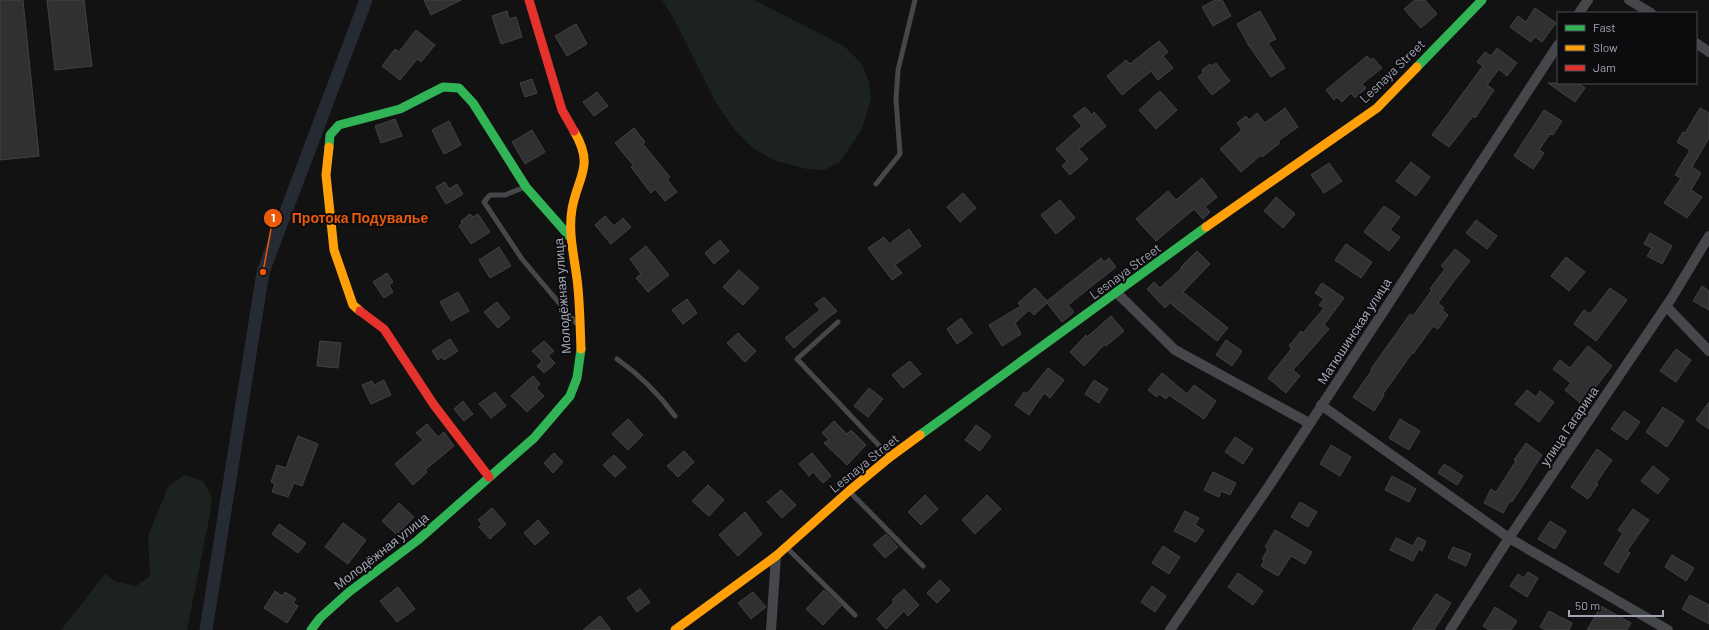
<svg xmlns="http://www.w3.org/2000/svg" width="1709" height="630" viewBox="0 0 1709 630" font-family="Barlow,sans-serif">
<rect width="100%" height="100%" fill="#121212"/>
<path fill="#1c221d" d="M662,0H754L844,46L862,64L869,82L871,99L862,129L840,162L824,170L807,169L776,161L754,149L734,129L716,103L674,19Z
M185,475L203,481L212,497L210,514L187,630H61L105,574L114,581L136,586L150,576L148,536L169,485Z"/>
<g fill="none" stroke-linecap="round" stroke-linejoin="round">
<path stroke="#262b33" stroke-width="13" d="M206,630L263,272L366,0"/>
</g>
<path fill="#303031" stroke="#404246" d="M0,0H23L39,156L0,160Z
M47,0H84L92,66L55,70Z
M424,0H461L431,15Z
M1215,0H1222L1231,16L1213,26L1202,7Z
M1415,0H1425L1437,14L1421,28L1404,9Z
M1535,8L1556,23L1542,42L1535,37L1531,42L1510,27L1518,16L1526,22Z
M507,11L509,19L516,17L522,37L501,44L492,16Z
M1260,11L1276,39L1268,43L1285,68L1271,77L1249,46L1237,24Z
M576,24L587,44L567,56L555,36Z
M416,30L435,45L421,62L417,59L400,80L382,66L395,49L399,52Z
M1159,41L1168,52L1163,56L1173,68L1158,80L1151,71L1122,95L1107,76L1126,60L1130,64Z
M1497,48L1517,63L1507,76L1499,69L1487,85L1494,90L1475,118L1473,116L1449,147L1432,135L1483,66L1477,62L1485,52L1491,56Z
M1367,56L1371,60L1373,58L1382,68L1362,84L1366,88L1355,98L1351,93L1342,102L1337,97L1334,100L1326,90Z
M1216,63L1230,81L1212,95L1198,77L1203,73L1202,70L1210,64L1212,66Z
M532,79L537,93L525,97L520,83Z
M1548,83H1578L1585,88L1575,102Z
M1160,91L1177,110L1156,129L1139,110Z
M597,92L608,106L594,116L583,102Z
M1085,107L1092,115L1094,112L1106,126L1079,149L1088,159L1070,175L1062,166L1067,161L1056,149L1082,126L1073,116Z
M1285,108L1298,127L1278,141L1280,143L1262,157L1261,155L1241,172L1220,149L1242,130L1237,123L1246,116L1249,120L1257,113L1265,123Z
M1700,108L1709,113V138L1692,167L1701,173L1691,190L1702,197L1687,218L1664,203L1681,178L1675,175L1690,150L1677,142L1683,132L1685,133Z
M1544,110L1562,121L1553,135L1550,134L1539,150L1544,153L1533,169L1514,156Z
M395,119L402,136L381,143L375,126Z
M449,121L461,145L444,154L432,130Z
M634,128L645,142L643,144L670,177L667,179L677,192L665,201L655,189L651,193L631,167L633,165L615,143Z
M532,130L545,152L525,164L512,142Z
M1411,162L1430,177L1416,196L1396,181Z
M1329,163L1342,181L1324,193L1311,175Z
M1202,178L1217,197L1205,207L1210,212L1203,219L1194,209L1156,241L1136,219L1168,191L1176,200Z
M445,182L449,189L457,184L463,194L446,204L436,187Z
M963,193L976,208L960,222L947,207Z
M1276,197L1295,214L1283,228L1264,211Z
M1060,200L1075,218L1056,234L1041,215Z
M1384,206L1400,217L1390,230L1400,237L1389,251L1364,232Z
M470,214L473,217L478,214L490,232L471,244L459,226L462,224L461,221Z
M605,216L614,226L623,218L631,227L611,244L595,225Z
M1476,220L1497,236L1487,249L1466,233Z
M909,229L921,246L895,265L902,273L892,280L868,248L884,237L889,244Z
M1650,233L1672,246L1662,264L1647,256L1652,248L1644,244Z
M720,240L729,251L714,264L705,253Z
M1346,244L1372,262L1361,278L1335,260Z
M646,246L669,275L648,292L636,278L641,274L630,259Z
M499,247L511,266L490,278L479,260Z
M1455,249L1470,261L1451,285L1438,303L1444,308L1442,310L1448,315L1438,329L1433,326L1413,354L1412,353L1383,394L1384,395L1374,411L1353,397L1372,370L1371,369L1410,314L1413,316L1432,290L1430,289L1445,269L1441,266Z
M1197,251L1210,264L1183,292L1228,328L1217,341L1170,303L1165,308L1147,289L1154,282L1160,288L1182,268L1181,267Z
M1566,257L1585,272L1569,291L1551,276Z
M1101,258L1104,262L1109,258L1116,267L1068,305L1074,312L1062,322L1047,303L1034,315L1029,310L1015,323L1021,334L1002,346L989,325L1021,306L1018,303L1035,288L1047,301Z
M739,270L759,288L743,305L723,287Z
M387,273L393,282L389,285L393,292L384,298L373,282Z
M1322,283L1344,298L1324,325L1329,329L1293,370L1300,376L1286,393L1268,378L1292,348L1289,346L1301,331L1303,333L1324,308L1319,305L1324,299L1315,293Z
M1702,286L1709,291V310L1693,301Z
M1610,288L1627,300L1596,341L1574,324L1584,310L1590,314Z
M458,292L469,311L451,321L440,302Z
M824,297L837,311L819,325L794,348L785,338L820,310L815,304Z
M687,299L697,313L683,324L672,310Z
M497,302L510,318L498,328L484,312Z
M1111,316L1124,331L1106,346L1104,345L1084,366L1070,352L1086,335L1087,337Z
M961,318L972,333L957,344L947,329Z
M738,333L756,351L745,362L727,343Z
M450,339L458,351L444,360L442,357L438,360L432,351Z
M1226,340L1242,351L1232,366L1216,355Z
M320,341L341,343L338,368L317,366Z
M544,341L554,351L548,356L555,363L544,373L537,366L542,361L532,351Z
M1588,346L1612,366L1590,394L1594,398L1586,408L1565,390L1571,383L1553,369L1560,360L1570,368Z
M1676,349L1691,360L1676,382L1660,371Z
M910,361L921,374L903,388L892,375Z
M1048,368L1064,380L1050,398L1044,393L1029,415L1015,405L1024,392L1027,394Z
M1162,373L1187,394L1194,385L1216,401L1204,419L1169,395L1166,399L1159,394L1157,397L1148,390Z
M533,376L540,384L536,388L544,396L527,412L511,396Z
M384,380L391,395L371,404L362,385L372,381L374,385Z
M1094,380L1108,389L1099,403L1085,394Z
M869,388L883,399L868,417L854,406Z
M1527,390L1536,397L1540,391L1554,402L1539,422L1515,404Z
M495,392L506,406L491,418L479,404Z
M463,401L473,414L464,421L454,409Z
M1709,402V429L1696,420Z
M1663,407L1684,421L1667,447L1646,432Z
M1624,411L1640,422L1627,440L1611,429Z
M628,419L643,435L628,450L612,434Z
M1400,419L1420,431L1409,450L1389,438Z
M834,421L847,434L851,430L866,445L847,465L824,443L829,440L822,433Z
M427,424L438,437L444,432L454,446L425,470L427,472L413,485L395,464L423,440L416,433Z
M976,425L991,436L980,451L965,440Z
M298,436L318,444L302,486L294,483L288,497L272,492L275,484L271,482L277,465L286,468Z
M1235,437L1253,449L1243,464L1225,452Z
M1526,443L1542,455L1512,502L1510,501L1503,513L1484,503L1491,489L1496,492L1516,461L1514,460Z
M1331,445L1351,457L1340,476L1320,464Z
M1597,449L1612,460L1596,483L1598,484L1588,499L1571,487Z
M684,451L694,462L678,477L667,466Z
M554,453L563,462L553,473L544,463Z
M812,453L831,476L823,483L813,472L809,476L799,464Z
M614,455L626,467L615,477L603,465Z
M1444,464L1463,476L1457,485L1438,473Z
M1653,466L1669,479L1658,494L1641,481Z
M1213,472L1236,483L1230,495L1221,491L1219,497L1204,490Z
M1392,476L1416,489L1409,502L1385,490Z
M708,485L724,500L709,516L692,501Z
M781,490L796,505L782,518L767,502Z
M925,495L938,509L921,525L908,512Z
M987,495L1001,509L975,534L962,520Z
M1300,502L1317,512L1308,527L1291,517Z
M399,503L414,517L397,535L382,521Z
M492,508L506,524L490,539L479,527L482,524L478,520Z
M1633,509L1649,520L1627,551L1630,553L1618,573L1604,564L1623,533L1618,530Z
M1185,511L1199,518L1195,525L1204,530L1196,542L1174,531Z
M745,512L762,534L738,556L719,535Z
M538,520L549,533L535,545L524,533Z
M1550,521L1566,531L1555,549L1538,539Z
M343,523L366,540L348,564L325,547Z
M279,524L306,543L298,553L272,534Z
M1275,530L1312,552L1305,564L1291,556L1278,576L1261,566L1264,561L1262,559L1268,549L1265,547Z
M886,534L898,547L885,558L873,545Z
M1418,537L1426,541L1422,551L1419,549L1413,561L1390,550L1396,538L1413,546Z
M1163,546L1180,557L1169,574L1152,563Z
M1453,547L1471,554L1466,566L1448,558Z
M1672,555L1694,568L1686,581L1665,567Z
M1528,572L1538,578L1527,597L1510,586L1518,574L1524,578Z
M1238,573L1263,591L1253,605L1228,587Z
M940,580L950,590L937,603L927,593Z
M1152,586L1166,596L1155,612L1141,602Z
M398,587L415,609L397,622L380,601Z
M640,589L650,602L637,612L627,598Z
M904,589L919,605L908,616L904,611L886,629L877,619L894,602L892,600Z
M824,590L841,606L823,625L806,609Z
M275,591L282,596L285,592L296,599L293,603L298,606L287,623L264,608Z
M753,592L766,607L751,619L738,603Z
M1436,594L1451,603L1434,630H1412Z
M1690,595L1709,605V624L1682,609Z
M1601,606L1631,623L1627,630H1587Z
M1495,607L1517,621L1511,630H1489L1483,626Z
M1549,611L1572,623L1569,630H1546L1540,627Z
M600,616L611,630H583Z"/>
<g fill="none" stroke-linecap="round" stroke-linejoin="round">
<path stroke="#46474b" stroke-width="5" d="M876,184L900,154L896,99L898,70L915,0
M525,187L505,195H490L484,202L522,259L576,323
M838,322L797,359L889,456
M617,359C640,375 658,393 675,416
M849,491L923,566
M787,548L855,615"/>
<path stroke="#46474b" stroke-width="10" d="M1629,0L1651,13
M1579,13L1588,0
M1696,43L1709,52
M1117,293L1175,350L1309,423
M1666,306L1709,351
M1321,405L1509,538L1668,630
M771,630L776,556
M1170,630L1269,486L1558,45
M1450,630L1509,538L1671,299L1709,236"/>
<path stroke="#30b455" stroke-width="9" d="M1417,67L1482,0
M329,147L330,135L339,125L400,109L443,87L459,88L473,103L526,187L570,237
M920,435L1206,227
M311,630L320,618L349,592L418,540L534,438L570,396L577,378L581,349"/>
<path stroke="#ff9f0a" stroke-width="9" d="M574,131C595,167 578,175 572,209C568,233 574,255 577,279C580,302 580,326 581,349
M329,147L326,175L334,250L353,305L360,311
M1206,227L1377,108L1417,67
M675,630L776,556L849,491L890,457L920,435"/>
<path stroke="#e5322d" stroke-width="9" d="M529,0L562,110L574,131
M360,311L384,329L434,405L489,477"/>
</g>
<g text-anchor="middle" stroke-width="4" stroke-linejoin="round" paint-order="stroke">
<g font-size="13" fill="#a2a6b4" stroke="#0c0c0e">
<text transform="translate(1392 71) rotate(-44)" y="5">Lesnaya Street</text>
<text transform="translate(1125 271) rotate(-36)" y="5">Lesnaya Street</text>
<text transform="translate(562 296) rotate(-94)" y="5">Молодёжная улица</text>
<text transform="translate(1354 331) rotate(-57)" y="5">Матюшинская улица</text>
<text transform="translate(1569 426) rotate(-56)" y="5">улица Гагарина</text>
<text transform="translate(864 463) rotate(-39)" y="5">Lesnaya Street</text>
<text transform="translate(381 551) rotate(-38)" y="5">Молодёжная улица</text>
</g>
</g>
<path fill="none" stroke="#e8590c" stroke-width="1.5" d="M263 272L273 218"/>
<g fill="#e8590c" stroke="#0c0c0e" stroke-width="1.5">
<circle cx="263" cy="272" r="4"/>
<circle cx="273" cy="218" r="10"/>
</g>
<g font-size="12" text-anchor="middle" font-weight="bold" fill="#fff">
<text x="273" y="222">1</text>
</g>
<g font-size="14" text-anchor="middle" font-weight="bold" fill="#e8590c" stroke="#0c0c0e" stroke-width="4" stroke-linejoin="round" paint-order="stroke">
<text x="360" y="223">Протока Подувалье</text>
</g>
<rect x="1557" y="12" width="140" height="72" fill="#0c0c0e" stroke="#484a50"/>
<rect x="1565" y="25" width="20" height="6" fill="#30b455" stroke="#484a50"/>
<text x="1593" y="32" font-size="12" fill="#a2a6b4">Fast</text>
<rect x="1565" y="45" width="20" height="6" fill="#ff9f0a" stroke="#484a50"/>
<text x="1593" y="52" font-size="12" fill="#a2a6b4">Slow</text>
<rect x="1565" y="65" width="20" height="6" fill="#e5322d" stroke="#484a50"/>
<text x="1593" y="72" font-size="12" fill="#a2a6b4">Jam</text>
<path d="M1569 610v6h94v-6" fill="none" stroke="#a2a6b4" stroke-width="2"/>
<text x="1575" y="610" font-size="12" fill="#a2a6b4" stroke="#0c0c0e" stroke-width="3" paint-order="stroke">50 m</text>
</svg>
